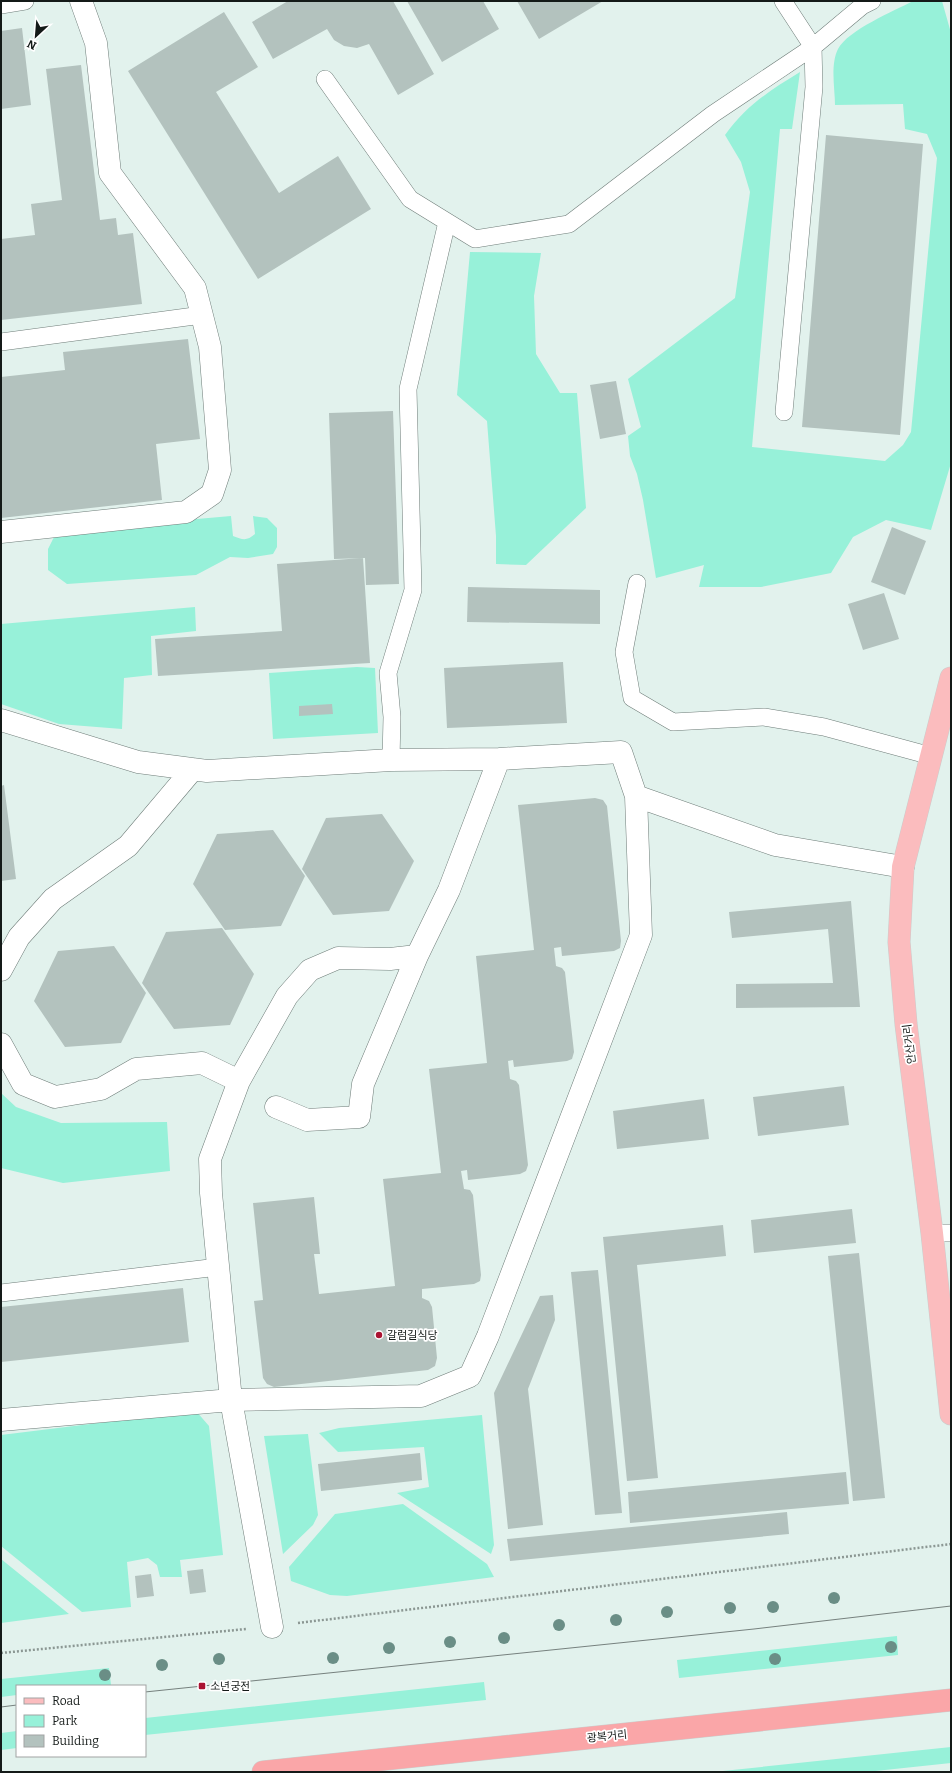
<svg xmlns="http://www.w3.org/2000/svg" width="952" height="1773" viewBox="0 0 952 1773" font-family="Bitter,'Noto Sans KR',serif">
<rect width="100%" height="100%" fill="#e2f2ed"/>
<path fill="#97f1d9" d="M913,1H942L951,33V463L931,530L886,520L853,537L831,573L761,587H699L704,565L656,578L643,500L637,474L630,456L628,436L641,427L628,379L735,298L750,192L741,162L725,135C747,105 769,91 800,72L792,129H780L752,447L885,461L903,445L911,432L937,158L927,134L905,129L903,104L835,105C835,89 830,65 838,49C848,30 894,11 913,1Z
M470,252L541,253L534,296L536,354L560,393H577L586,508L526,565L496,564V536L487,421L457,395Z
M231,516L233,536C243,540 247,541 255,534L253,516L267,518L277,528V547L273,554L248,558L230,557L196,575L67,584L48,570V549L55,535L72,530Z
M195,607L196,631L151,636L152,675L124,678L122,729L59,724L1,704V624Z
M357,667L375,668L378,733L273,739L269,673Z
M1,1093L16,1107L61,1123L167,1122L170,1171L63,1183L1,1168Z
M196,1411L209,1426L223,1555L180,1560L182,1577H160L157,1565L148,1558L127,1562L131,1607L82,1612L1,1546V1435Z
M482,1415L494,1545L491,1554L397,1493L429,1487L424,1447L338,1452L319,1433L339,1428Z
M308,1434L318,1515L313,1525L283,1554L264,1436Z
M403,1504L487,1564L494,1577L347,1596L330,1595L291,1581L289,1567L335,1514Z
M1,1559L69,1614L1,1623Z
M897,1636L898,1655L679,1678L677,1660Z
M109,1668L111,1685L17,1686V1695L1,1697V1679Z
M484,1682L486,1700L145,1735V1718Z
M17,1731V1748L1,1750V1733Z
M951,1747V1763L866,1772H713Z"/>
<path fill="#b3c2be" d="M288,1H393L434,74L398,95L369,44L357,48L344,46L334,40L327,29L273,59L252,22Z
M407,1H483L499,29L442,62Z
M517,1H603L539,39Z
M224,12L258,67L216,92L279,193L338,156L371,209L258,279L128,71Z
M22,28L31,105L1,109V31Z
M81,65L100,220L116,218L118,235L133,233L142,304L1,320V239L35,235L31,204L62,200L46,69Z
M826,135L923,144L900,435L802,427Z
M188,339L200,439L156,444L162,500L1,518V377L65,370L63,352Z
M616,381L626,434L600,439L590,385Z
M393,411L399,584L366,585L365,558L334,559L329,413Z
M892,527L926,541L905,595L871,582Z
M363,558L370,663L158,676L155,639L282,631L277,564Z
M468,587L600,590V624L467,622Z
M884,593L899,639L863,650L848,604Z
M563,662L567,723L447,728L444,668Z
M332,704L333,714L299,716V706Z
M4,785L16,879L1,881V786Z
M595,798L603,800L607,806L621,941L620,948L614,951L562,956L561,947L554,948L556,966L562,968L565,972L574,1052L572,1059L567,1061L514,1067L513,1060L508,1061L510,1079L516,1081L519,1085L528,1165L526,1171L520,1174L468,1180L467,1170L461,1171L464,1189L470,1190L473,1195L481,1275L480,1281L474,1284L422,1289V1298L429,1301L432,1307L437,1358L435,1366L428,1370L274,1387L267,1384L263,1378L254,1301L263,1300L253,1203L314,1197L320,1254H314L319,1294L395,1286L383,1179L441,1173L429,1069L487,1063L476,956L534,950L518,805Z
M382,814L414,861L389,911L333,915L302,869L326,818Z
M273,830L305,876L281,926L225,930L193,884L217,834Z
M851,901L860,1007L736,1008V984L833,983L828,929L732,938L729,912Z
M222,928L254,974L230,1025L174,1029L142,983L166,932Z
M114,946L146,993L121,1043L65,1047L34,1001L58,951Z
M844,1086L849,1125L758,1136L753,1097Z
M704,1099L709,1139L617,1149L613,1111Z
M852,1209L856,1243L754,1253L751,1220Z
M723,1225L726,1256L637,1265L658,1478L627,1481L603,1237Z
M859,1253L885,1498L853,1501L828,1256Z
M598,1270L622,1513L595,1515L571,1272Z
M183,1288L189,1342L1,1362V1307Z
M553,1295L555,1320L528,1389L543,1525L508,1529L494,1393L540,1296Z
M420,1453L422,1480L321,1491L318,1464Z
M846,1472L849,1504L630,1523L628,1492Z
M787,1512L789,1534L510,1561L507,1539Z
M203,1569L206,1592L190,1594L187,1571Z
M151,1574L154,1596L137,1598L135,1576Z"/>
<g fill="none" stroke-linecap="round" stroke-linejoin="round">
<g stroke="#6f7d79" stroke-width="18">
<path id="service" d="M783,1L813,47L814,87L784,412
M1,5L25,1
M325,79L410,199L475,239L569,224L713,114L813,47L862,6L872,1
M1,342L202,315
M637,583L624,652L632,698L673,722L764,717L824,727L931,756
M391,760L392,717L388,673L413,590L408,389L447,222
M932,1233H951
M1,1293L218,1267"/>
</g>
<g stroke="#6f7d79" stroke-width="23">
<path id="minor" d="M1,532L186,512L212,494L220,470L210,347L195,288L110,173L96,43L81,1
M1,720L138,762L207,771L391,760L499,759L621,752L636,796L775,845L903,867
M1,970L19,937L53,899L128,846L193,769
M1,1044L23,1084L55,1097L101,1089L136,1069L202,1063L239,1081L287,996L310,970L338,958L390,959L417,956L449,890L499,759
M239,1081L210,1159L211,1193L231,1400L421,1396L470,1376L488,1336L641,935L636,796
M276,1107L307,1120L359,1117L363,1084L417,956
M1,1420L231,1400L272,1627"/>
</g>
<g stroke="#cbcdcc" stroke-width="23">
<path id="primary" d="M951,678L903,867L899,942L906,1024L932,1233L951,1414"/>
</g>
<g stroke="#cbcdcc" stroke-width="23">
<path id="trunk" d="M263,1772L951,1700"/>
</g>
<path stroke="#8b9793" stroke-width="2.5" stroke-dasharray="2 2" stroke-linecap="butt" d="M298,1623L951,1544
M1,1653L246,1629"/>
<use href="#service" stroke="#fff" stroke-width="17"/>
<use href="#minor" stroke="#fff" stroke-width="22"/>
<use href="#primary" stroke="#fbbcbe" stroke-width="22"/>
<use href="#trunk" stroke="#faa6a8" stroke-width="22"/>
<path stroke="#76817e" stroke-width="1" d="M145,1692L754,1629L951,1606
M1,1707L17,1705"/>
</g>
<g fill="#6a8e86">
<circle cx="834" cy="1598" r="6"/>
<circle cx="773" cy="1607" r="6"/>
<circle cx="730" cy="1608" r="6"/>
<circle cx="667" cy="1612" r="6"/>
<circle cx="616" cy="1620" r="6"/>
<circle cx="559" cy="1625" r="6"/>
<circle cx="504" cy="1638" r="6"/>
<circle cx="450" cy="1642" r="6"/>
<circle cx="891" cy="1647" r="6"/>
<circle cx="389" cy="1648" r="6"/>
<circle cx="333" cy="1658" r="6"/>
<circle cx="219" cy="1659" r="6"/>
<circle cx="775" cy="1659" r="6"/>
<circle cx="162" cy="1665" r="6"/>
<circle cx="105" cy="1675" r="6"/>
</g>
<g fill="#aa1332" stroke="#fff" stroke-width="1.5">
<circle cx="379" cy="1335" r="4"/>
<rect x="198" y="1682" width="8" height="8" rx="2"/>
</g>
<g text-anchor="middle" stroke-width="3.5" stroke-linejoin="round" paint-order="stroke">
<g font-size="11" fill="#141a18" stroke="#fff">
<text transform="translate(909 1044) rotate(-97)" y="4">안산거리</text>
<text transform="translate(607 1736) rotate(-6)" y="4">광복거리</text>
</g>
<g font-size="11" fill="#141a18" stroke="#fff" text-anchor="start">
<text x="387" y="1339">갈럼길식당</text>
<text x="210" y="1690">소년궁전</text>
</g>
</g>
<rect width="952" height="1773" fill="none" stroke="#141a18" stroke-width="4"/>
<rect x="16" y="1685" width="130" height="72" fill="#ffffff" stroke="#a1a3a3"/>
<rect x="24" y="1698" width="20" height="6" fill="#fbbcbe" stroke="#a1a3a3"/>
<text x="52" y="1705" font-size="12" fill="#141a18">Road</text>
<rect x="24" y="1715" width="20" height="12" fill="#97f1d9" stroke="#a1a3a3"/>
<text x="52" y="1725" font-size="12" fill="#141a18">Park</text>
<rect x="24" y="1735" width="20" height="12" fill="#b3c2be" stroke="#a1a3a3"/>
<text x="52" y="1745" font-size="12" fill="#141a18">Building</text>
<g transform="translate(36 36) rotate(206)" stroke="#ffffff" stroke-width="3" paint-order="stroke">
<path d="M0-3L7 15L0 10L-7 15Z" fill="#141a18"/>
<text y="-6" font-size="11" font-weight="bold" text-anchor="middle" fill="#141a18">N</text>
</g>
</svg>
